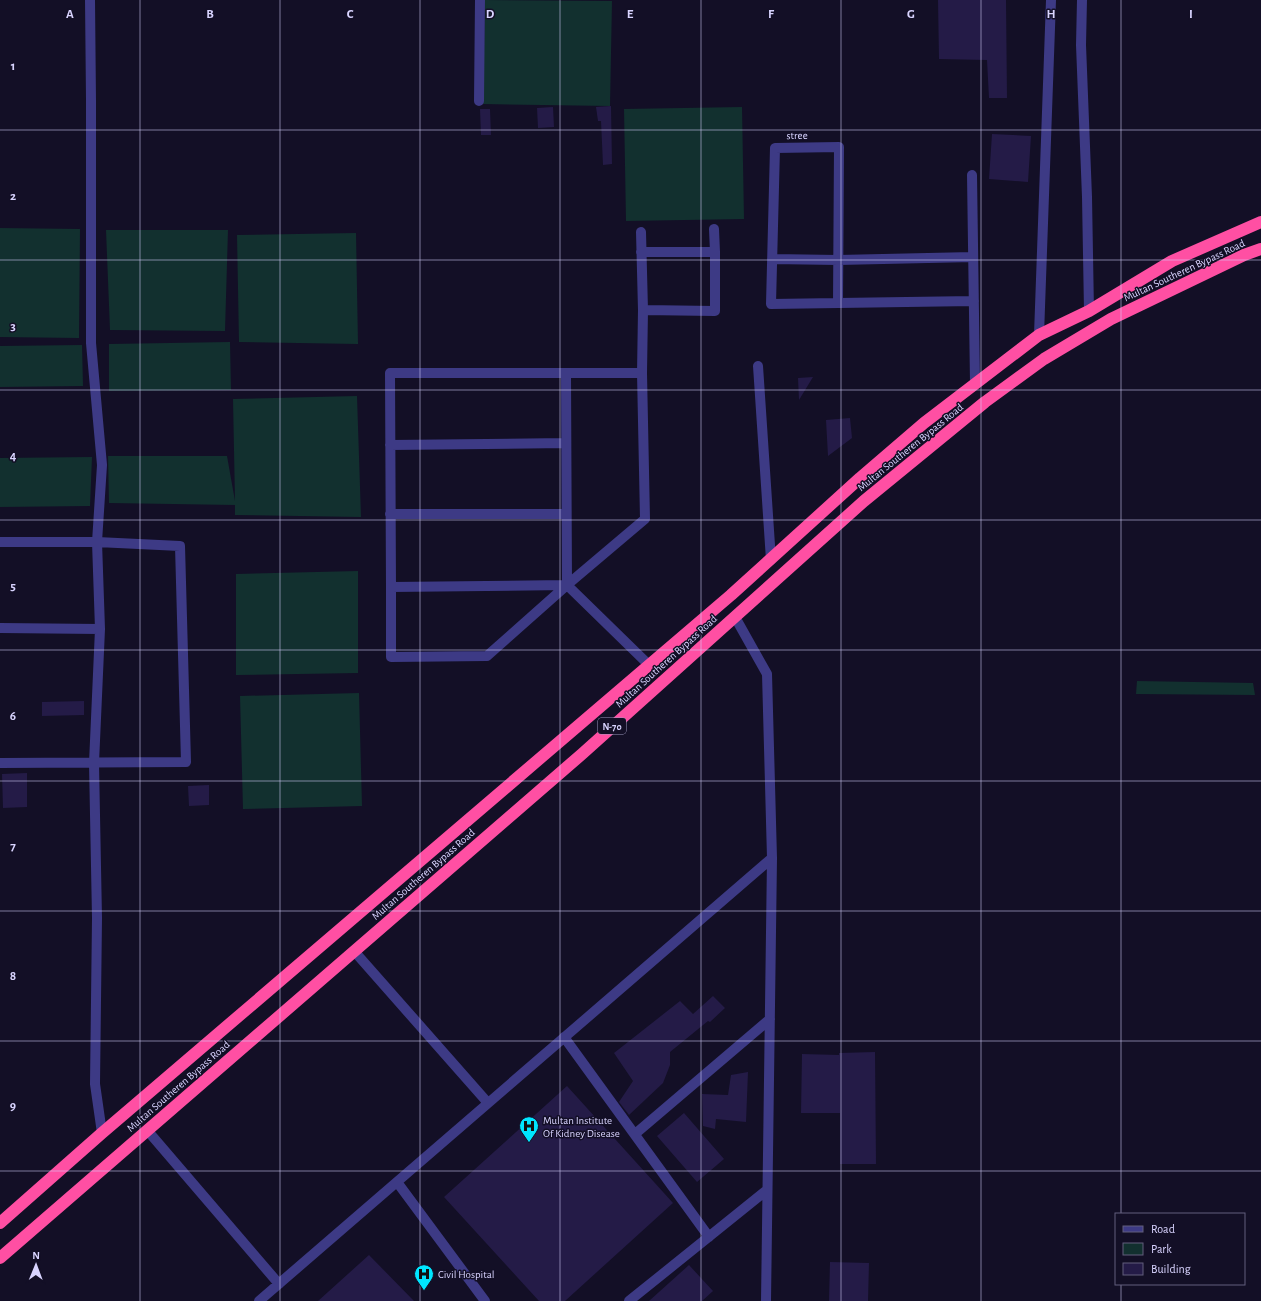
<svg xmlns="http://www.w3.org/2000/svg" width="1261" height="1301" viewBox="0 0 1261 1301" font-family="'Alegreya Sans',sans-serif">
<rect width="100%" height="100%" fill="#130f26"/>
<path fill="#12302f" d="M485,0L612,1L610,106L483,104Z
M742,107L744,219L626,221L624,109Z
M0,228L80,229L79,338L0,337Z
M106,230H228L225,331L110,330Z
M356,233L358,344L239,342L237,235Z
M230,342L231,390L109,391V344Z
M82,345L83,386L0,387V346Z
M357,396L361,517L235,515V505L109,503L108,456H227L235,501L233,399Z
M92,457L90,506L0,507V458Z
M358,571V673L236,675V574Z
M1137,681L1253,683L1255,695L1136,694Z
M359,693L362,806L243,809L240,696Z"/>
<path fill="#241b47" d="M938,0H1006L1007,98H989L987,60L939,59Z
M611,106L612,164L603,165L601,121H598L596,107Z
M553,107L554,127L538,128L537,108Z
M480,109H490L491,135H481Z
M992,134L1031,136L1028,182L989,179Z
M813,377L799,400L798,378Z
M850,418L852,438L828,456L826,420Z
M84,701V715L42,716V702Z
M27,773V807L3,808L2,774Z
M209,785V805L189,806L188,786Z
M713,996L725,1008L710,1022L708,1021L670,1052V1065L663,1083L629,1115L619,1102L633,1081L614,1053L680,1001L693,1014Z
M875,1052L876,1164H840V1113H801L802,1054L839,1055V1053Z
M748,1072L746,1122L716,1119L715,1129L703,1126L702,1094L728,1095L731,1075Z
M567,1086L673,1203L565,1301H539L444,1197Z
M684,1113L724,1159L697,1182L657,1136Z
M369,1255L414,1301H318Z
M830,1262L869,1263L868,1301H829Z
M689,1265L713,1291L702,1301H649Z"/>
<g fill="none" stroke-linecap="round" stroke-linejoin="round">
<path stroke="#3d3a85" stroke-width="10" d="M90,0L91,100V343L102,465L97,542L100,629L94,763L97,918L95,1084L102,1133
M1082,0L1081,45L1087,197L1089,311
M479,101L480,0
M972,175L975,383
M714,229L715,252
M641,232L643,310L642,373
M641,252H715V311L643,310
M772,259L838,260L973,257
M838,303L839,147L775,148L771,304L974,301
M1039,335L1051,0
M758,366L771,560
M566,373H390L391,587L567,585
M390,445L566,443
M390,514H566
M0,542H97L180,546L186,762L0,763
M391,587V657L487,656L567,585L566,373H642L645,519L567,585L649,665
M735,617L767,674L772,858L766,1301
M0,628L100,629
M354,951L488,1103
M564,1037L709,1237
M147,1130L279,1284
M635,1134L770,1019
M397,1182L485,1301
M259,1301L772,858
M629,1301L767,1190"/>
<path stroke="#ff4fa3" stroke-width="12" d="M0,1223L102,1133L731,595L860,478L924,423L1039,335L1089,311L1172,261L1261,222
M0,1258L582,754L864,501L985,402L1044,359L1111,319L1244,255L1261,249"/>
</g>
<path fill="none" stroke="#d9d4ff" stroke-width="1" stroke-opacity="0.55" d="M140,0V1301M280,0V1301M420,0V1301M560,0V1301M701,0V1301M841,0V1301M981,0V1301M1121,0V1214M0,130H1261M0,260H1261M0,390H1261M0,520H1261M0,650H1261M0,781H1261M0,911H1261M0,1041H1261M0,1171H1261M1121,1284V1301"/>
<defs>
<g id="hospital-pin" transform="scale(1)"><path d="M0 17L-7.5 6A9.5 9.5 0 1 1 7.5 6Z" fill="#00e5ff" stroke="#130f26"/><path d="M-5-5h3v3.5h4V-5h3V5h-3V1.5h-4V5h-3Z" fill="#111"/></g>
</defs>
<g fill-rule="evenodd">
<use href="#hospital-pin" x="529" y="1126"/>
<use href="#hospital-pin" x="424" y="1274"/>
</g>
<g text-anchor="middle" stroke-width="3" stroke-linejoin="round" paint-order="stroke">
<rect fill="#130f26" stroke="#9e99be" stroke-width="1" x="598" y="718" width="28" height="16" rx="3"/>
<g font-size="10" font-weight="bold" fill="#d9d4ff">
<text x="612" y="730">N-70</text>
</g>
<g font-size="11" fill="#d9d4ff" stroke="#130f26">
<text transform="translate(797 135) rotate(-1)" y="4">stree</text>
<text transform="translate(1184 270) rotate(-25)" y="4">Multan Southeren Bypass Road</text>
<text transform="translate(910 447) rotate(-39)" y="4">Multan Southeren Bypass Road</text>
<text transform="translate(666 661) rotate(-42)" y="4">Multan Southeren Bypass Road</text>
<text transform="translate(423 874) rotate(-41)" y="4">Multan Southeren Bypass Road</text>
<text transform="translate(178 1086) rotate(-41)" y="4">Multan Southeren Bypass Road</text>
</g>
<g font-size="11" fill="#d9d4ff" stroke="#130f26" text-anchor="start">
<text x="543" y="1124">Multan Institute<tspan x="543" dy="13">Of Kidney Disease</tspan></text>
<text x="438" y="1278">Civil Hospital</text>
</g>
</g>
<g font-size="13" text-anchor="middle" font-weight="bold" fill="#d9d4ff" stroke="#130f26" stroke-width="3" stroke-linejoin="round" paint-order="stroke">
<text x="70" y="18">A</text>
<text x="210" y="18">B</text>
<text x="350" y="18">C</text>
<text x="490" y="18">D</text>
<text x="630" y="18">E</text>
<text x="771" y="18">F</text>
<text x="911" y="18">G</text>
<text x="1051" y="18">H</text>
<text x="1191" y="18">I</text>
<text x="13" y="70">1</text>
<text x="13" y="200">2</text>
<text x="13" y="330">3</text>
<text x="13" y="460">4</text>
<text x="13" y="590">5</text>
<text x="13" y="720">6</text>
<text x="13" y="850">7</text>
<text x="13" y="980">8</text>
<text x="13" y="1110">9</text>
</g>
<rect x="1115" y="1213" width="130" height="72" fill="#130f26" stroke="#625e7d"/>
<rect x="1123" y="1226" width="20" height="6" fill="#3d3a85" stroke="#625e7d"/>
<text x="1151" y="1233" font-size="12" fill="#d9d4ff">Road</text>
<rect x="1123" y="1243" width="20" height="12" fill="#12302f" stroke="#625e7d"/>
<text x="1151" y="1253" font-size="12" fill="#d9d4ff">Park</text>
<rect x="1123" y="1263" width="20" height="12" fill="#241b47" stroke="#625e7d"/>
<text x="1151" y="1273" font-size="12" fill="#d9d4ff">Building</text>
<g transform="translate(36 1265) rotate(1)" stroke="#130f26" stroke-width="3" paint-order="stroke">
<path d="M0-3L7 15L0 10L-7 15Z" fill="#d9d4ff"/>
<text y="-6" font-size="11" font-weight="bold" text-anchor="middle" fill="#d9d4ff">N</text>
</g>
</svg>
